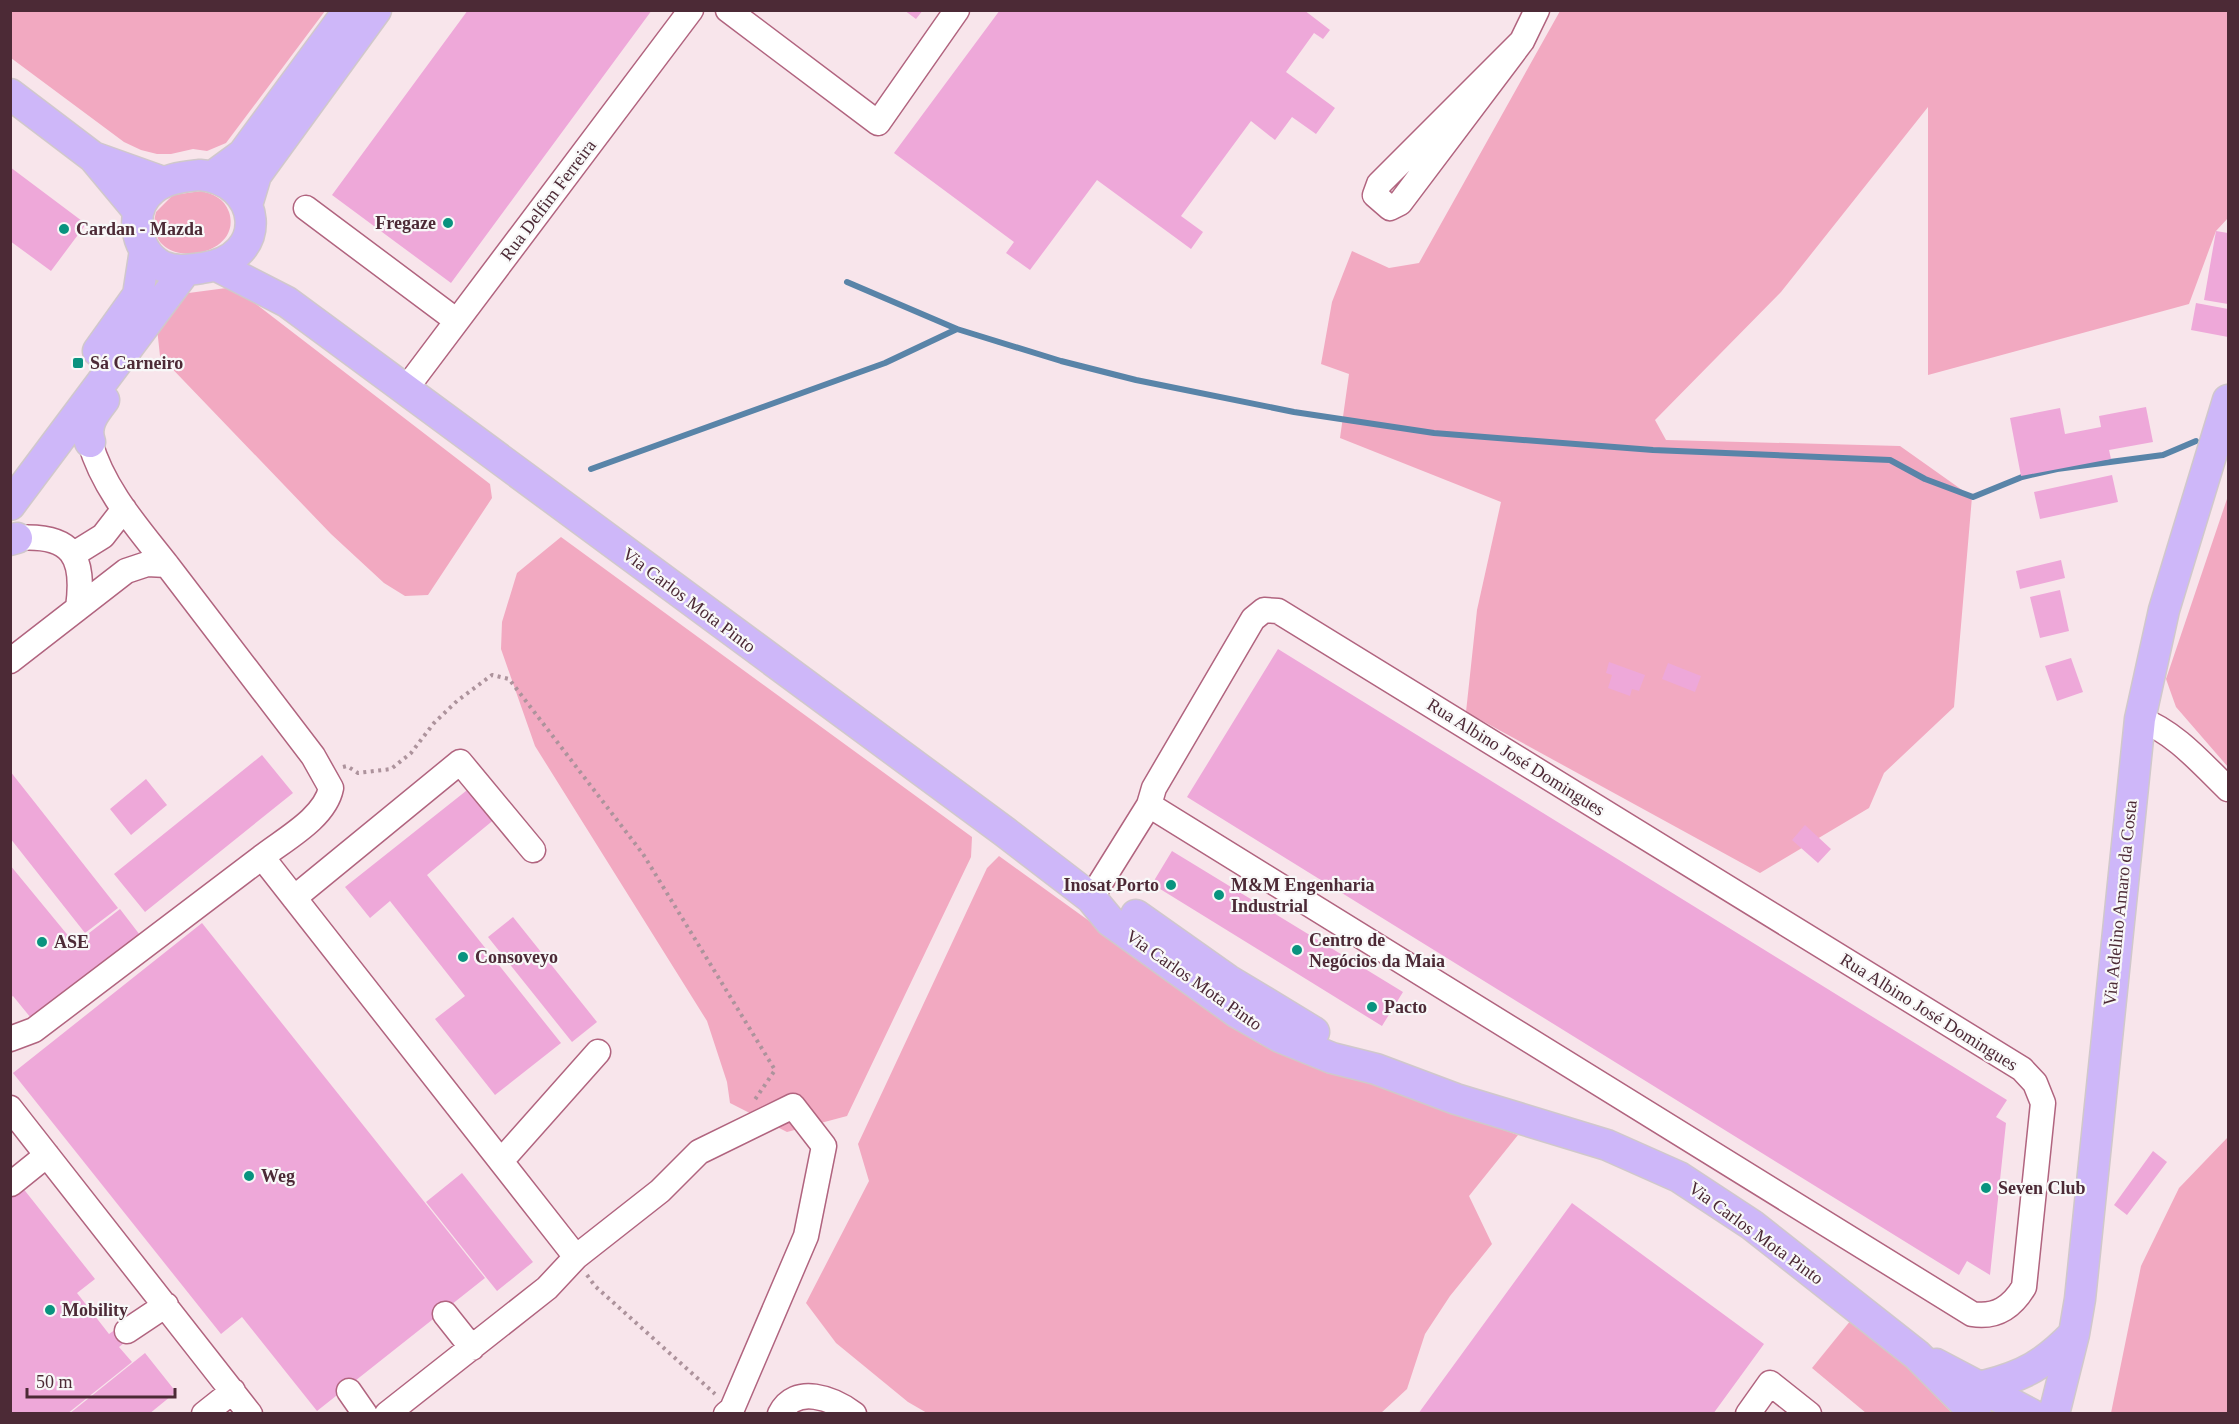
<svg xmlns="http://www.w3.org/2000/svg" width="2239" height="1424" viewBox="0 0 2239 1424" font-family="'Times New Roman',serif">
<rect width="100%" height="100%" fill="#f8e5eb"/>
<path fill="#f2a9c1" d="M11,10H325V11L226,143L207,151L193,149L171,154H157L141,150L124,142L11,58Z
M1560,11H2228V218L2216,231L2189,304L1928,375V107L1781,292L1655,420L1666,440L1900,446L1972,497L1954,707L1884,773L1869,808L1760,873L1466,712L1477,610L1501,502L1340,438L1349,374L1321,364L1332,302L1352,251L1389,268L1419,263Z
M201,191C213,194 224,198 229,212C245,261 140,274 156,212L173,195Z
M234,287L490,484L492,498L428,595L405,596L384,583L331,534L160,356L157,328L181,294Z
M2228,496V767L2176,707L2166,679Z
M561,537L972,837L971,857L847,1116L787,1132L730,1103L727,1082L707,1021L535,746L501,649L502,622L517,573Z
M999,856L1260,1044L1518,1135L1469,1196L1492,1244L1450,1296L1425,1334L1407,1389L1381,1413H927L908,1402L836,1343L806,1303L869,1181L858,1144L987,868Z
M2228,1137V1413H2111L2141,1266L2179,1188Z
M1851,1320L1905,1365L1952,1413H1866L1812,1368Z"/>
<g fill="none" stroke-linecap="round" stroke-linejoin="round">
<path stroke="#5984a8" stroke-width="6" d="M847,282L957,329
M591,469L885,363L957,329L1061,361L1136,380L1294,412L1434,433L1653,450L1890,460L1925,479L1973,497L2022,477L2057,469L2163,455L2196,441"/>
</g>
<path fill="#eea8d9" d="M468,10H652L451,283L332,195Z
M904,10H923L916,19Z
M1000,10H1304L1330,30L1323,39L1314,33L1286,72L1335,108L1316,134L1292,117L1275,140L1251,121L1181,216L1203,232L1191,249L1097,180L1030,270L1006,253L1014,242L894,153Z
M10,167L86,224L51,271L10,241Z
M2216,231L2228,233V304L2204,300Z
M2196,303L2228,309V337L2191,330Z
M2146,407L2153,442L2109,450L2111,459L2021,476L2010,418L2060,408L2065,434L2101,427L2099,416Z
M2112,475L2118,502L2040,519L2034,492Z
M2061,560L2065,578L2020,589L2016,571Z
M2060,590L2069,631L2040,638L2030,597Z
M1278,649L2007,1100L1996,1117L2006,1123L1990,1275L1967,1261L1959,1275L1187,797Z
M2071,658L2083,692L2057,701L2045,666Z
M1609,662L1645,675L1639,691L1632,689L1630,696L1608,688L1612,675L1606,673Z
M1668,663L1701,676L1695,692L1662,679Z
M262,755L293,793L145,912L114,874Z
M10,771L118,908L85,933L10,838Z
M146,779L167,805L131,835L110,809Z
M471,787L496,818L427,875L561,1043L495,1095L435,1019L465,996L390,901L370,918L345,887Z
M1805,825L1831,849L1818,863L1792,840Z
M1172,851L1403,992L1382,1026L1152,884Z
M10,865L75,944L120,909L143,939L35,1023L13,996L10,998Z
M513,917L597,1022L572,1042L488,937Z
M202,923L485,1278L317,1411L242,1317L221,1334L13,1073Z
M2153,1151L2167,1162L2127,1215L2114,1205Z
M462,1173L533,1262L497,1291L426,1202Z
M22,1187L95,1279L77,1293L109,1334L119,1327L129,1339L119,1347L132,1362L67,1414H10V1189Z
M1572,1203L1764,1344L1713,1414H1418Z
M145,1353L176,1392L149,1414H69Z"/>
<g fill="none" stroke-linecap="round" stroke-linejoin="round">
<g stroke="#b1647f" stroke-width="27">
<path id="minor" d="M728,10L878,123L957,10
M1522,41L1379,184L1375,195L1390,208L1400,203L1522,41L1537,10
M306,208L457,321
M405,390L691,10
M90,442C103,489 138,528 167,565
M17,538C73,534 85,557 78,608
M74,554L103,536L124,509
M10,661L126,571L147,564L167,565L313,756L331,788C325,818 285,839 262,857L576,1257L547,1288L387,1414
M2140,719C2176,733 2201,763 2228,789
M294,898L460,762L533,850
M1091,898L1149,805L1154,788L1253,619L1264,610L1278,611L2022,1069L2035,1083L2043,1103L2024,1287C2012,1307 1996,1318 1972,1314L1149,805
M10,1039L34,1030L262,857
M10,1108L250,1414
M502,1160L598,1052
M11,1184L47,1155
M576,1257L660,1191L699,1152L793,1106L824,1146L806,1236L732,1409L726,1414
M445,1314L472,1348
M127,1331L166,1305
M349,1391L365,1414
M204,1414L233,1391
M780,1414C795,1383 834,1399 854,1414
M1748,1414L1770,1383L1809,1414"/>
</g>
<g stroke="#d0c8cb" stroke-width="33">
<path id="major" d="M10,94L93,157L138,211
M93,157L163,182
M200,175C261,180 273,258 202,268C188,270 175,272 162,266C134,252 128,208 153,189C167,178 183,177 200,175Z
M213,176L243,154L349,10
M247,205L256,175L376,10
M217,266L287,302L1005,832L1091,898L1110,921L1238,1013L1280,1037L1332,1058L1376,1069L1456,1099L1607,1145L1679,1177L1752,1225L1917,1355L1976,1414
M98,351L138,295L145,250
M90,442C84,425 94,413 104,400
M10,505L185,271
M10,540L17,538
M1136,915L1228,980L1314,1032
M1936,1364L2031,1414
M1983,1386C2024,1376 2045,1364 2074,1334
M2054,1414L2074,1334L2080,1299L2140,719L2164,610L2228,400"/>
</g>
<path stroke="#ad939c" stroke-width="4" stroke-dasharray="3 4.5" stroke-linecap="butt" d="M343,767L347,766L358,773L391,769L411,753L434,723L457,701L492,675L509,679L643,854L775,1070L754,1101
M587,1275L595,1286L715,1394"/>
<use href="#minor" stroke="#fff" stroke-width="24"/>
<use href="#major" stroke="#ceb7f9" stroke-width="30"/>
</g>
<g fill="#08937f" stroke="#f8f8f8" stroke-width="2">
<circle cx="448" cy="223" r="6"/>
<circle cx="64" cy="229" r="6"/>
<rect x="72" y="357" width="12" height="12" rx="3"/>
<circle cx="1171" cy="885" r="6"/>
<circle cx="1219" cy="895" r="6"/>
<circle cx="42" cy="942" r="6"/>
<circle cx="1297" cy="950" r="6"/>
<circle cx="463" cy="957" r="6"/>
<circle cx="1372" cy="1007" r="6"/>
<circle cx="249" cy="1176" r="6"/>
<circle cx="1986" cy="1188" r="6"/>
<circle cx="50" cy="1310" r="6"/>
</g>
<g text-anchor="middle" stroke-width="4.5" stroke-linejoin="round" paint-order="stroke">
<g font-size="18" fill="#4c2a36" stroke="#f8f8f8">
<text transform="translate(548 200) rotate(-53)" y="6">Rua Delfim Ferreira</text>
<text transform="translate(689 600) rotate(37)" y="6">Via Carlos Mota Pinto</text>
<text transform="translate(1516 757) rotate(32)" y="6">Rua Albino José Domingues</text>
<text transform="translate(2120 903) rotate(-84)" y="6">Via Adelino Amaro da Costa</text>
<text transform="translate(1194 980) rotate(35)" y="6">Via Carlos Mota Pinto</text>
<text transform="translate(1929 1012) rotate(32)" y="6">Rua Albino José Domingues</text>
<text transform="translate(1756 1233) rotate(36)" y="6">Via Carlos Mota Pinto</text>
</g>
<g font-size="18" font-weight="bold" fill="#4c2a36" stroke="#f8f8f8" text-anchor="start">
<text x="436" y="229" text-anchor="end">Fregaze</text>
<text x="76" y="235">Cardan - Mazda</text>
<text x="90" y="369">Sá Carneiro</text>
<text x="1159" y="891" text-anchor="end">Inosat Porto</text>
<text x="1231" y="891">M&amp;M Engenharia<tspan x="1231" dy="21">Industrial</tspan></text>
<text x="1309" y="946">Centro de<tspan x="1309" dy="21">Negócios da Maia</tspan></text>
<text x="54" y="948">ASE</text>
<text x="475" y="963">Consoveyo</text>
<text x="1384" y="1013">Pacto</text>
<text x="261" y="1182">Weg</text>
<text x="1998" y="1194">Seven Club</text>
<text x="62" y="1316">Mobility</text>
</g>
</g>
<rect width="2239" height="1424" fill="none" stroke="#4c2a36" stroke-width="24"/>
<path d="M27 1388v9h148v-9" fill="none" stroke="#4c2a36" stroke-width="3"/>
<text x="36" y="1388" font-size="18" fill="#4c2a36" stroke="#f8f8f8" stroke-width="4.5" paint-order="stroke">50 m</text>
</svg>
